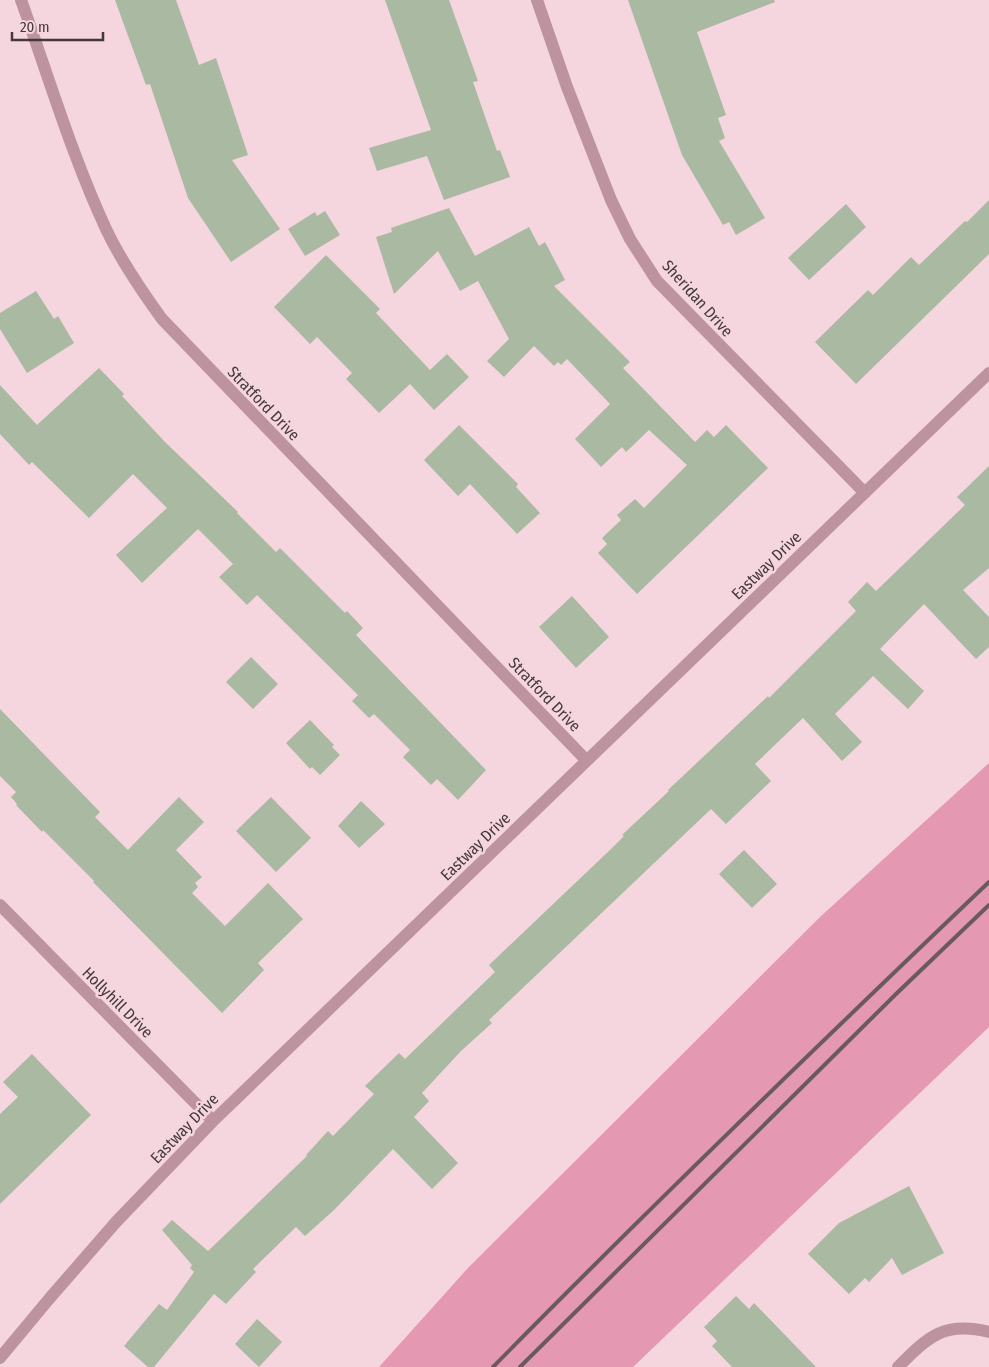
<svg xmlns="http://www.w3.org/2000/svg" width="989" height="1367" viewBox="0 0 989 1367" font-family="'Fira Sans Condensed',sans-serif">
<rect width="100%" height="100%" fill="#f5d5de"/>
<path fill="#e598b1" d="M989,763V1027L633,1367H379L468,1268L820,917Z"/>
<path fill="#aab9a1" d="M115,0H176L199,65L216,58L248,155L232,160L280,229L231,262L188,198L150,84L146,85Z
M385,0H449L478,81L473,82L497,151L500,150L510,177L444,200L427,156L377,171L369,148L431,130Z
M628,0H774L775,2L697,32L726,115L718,118L725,138L719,141L765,218L736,235L729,222L723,225L682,155Z
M989,200V254L856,384L815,342L868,290L873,295L911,257L919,265L965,221L967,222Z
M846,204L866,227L809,280L788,258Z
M449,208L475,256L529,227L539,246L545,242L565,280L554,286L630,362L623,368L695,442L707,430L714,437L726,425L768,468L637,594L598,553L607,544L602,538L621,520L617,515L635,499L644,508L687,465L649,430L626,452L622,447L601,467L575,439L610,404L567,359L561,365L558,362L554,366L534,346L504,377L487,361L509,339L478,281L460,291L438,251L394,294L376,237L392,232L391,228Z
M325,211L340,235L305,256L288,229L315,212L317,216Z
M326,255L380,309L376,313L430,370L447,354L469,377L434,410L410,384L379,413L346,379L352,373L317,337L310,344L274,307Z
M36,291L54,319L58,316L74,343L27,373L0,329V313Z
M99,368L124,394L122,396L165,442L238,512L237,513L276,552L280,548L345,613L347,611L363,628L356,635L486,770L458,800L437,779L431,785L403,757L410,750L374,714L369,718L352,701L358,695L257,595L247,605L219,577L233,564L198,529L142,583L116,555L167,508L133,474L89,518L32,462L29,465L0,434V385L37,425Z
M459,425L518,484L516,487L540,513L517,534L470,484L458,496L424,460Z
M989,466V568L963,590L989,617V647L976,659L924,604L880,649L924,691L908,709L873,676L835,714L862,742L842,761L803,718L755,764L771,781L726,824L711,809L489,1020L492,1023L461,1051L422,1093L429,1101L414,1117L458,1163L432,1189L393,1149L334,1210L305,1236L296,1227L253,1269L256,1272L226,1304L214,1294L154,1367H148L124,1346L159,1304L167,1310L194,1272L190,1268L192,1265L162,1230L172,1220L208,1251L307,1156L306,1155L328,1131L333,1136L374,1094L365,1086L399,1053L405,1059L495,972L489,965L611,849L624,836L622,835L669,791L668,790L768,696L769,698L856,611L848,602L867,582L876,591L965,505L957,497Z
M572,596L609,637L576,668L539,627Z
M251,657L278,684L253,709L226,682Z
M0,709L100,812L95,817L128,850L179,797L204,822L176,850L202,877L195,883L198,887L192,893L225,926L268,883L303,919L258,963L264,970L222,1013L93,882L94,881L43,830L42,832L16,805L17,804L11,797L16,792L0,776Z
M310,720L334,745L332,747L340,755L320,775L312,767L310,769L286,743Z
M271,797L311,838L276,872L236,831Z
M361,801L385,824L359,848L338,826Z
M744,850L777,884L752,908L719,874Z
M32,1054L91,1115L0,1204V1114L18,1097L3,1082Z
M909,1186L944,1253L902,1275L892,1258L869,1282L865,1278L849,1294L808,1254L839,1223Z
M736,1296L749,1309L754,1303L816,1367H732L712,1346L717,1341L704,1327Z
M257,1319L282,1342L259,1367L235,1344Z"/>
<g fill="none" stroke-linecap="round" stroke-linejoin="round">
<path stroke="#bd93a0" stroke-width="12" d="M21,0C48,75 72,156 106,229C121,261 141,290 162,319L586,760
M537,0L567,87L611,200L630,239L657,281L865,493
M0,905L213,1121
M0,1358L49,1299L116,1222L213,1121L989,373
M898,1367C929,1336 944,1321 989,1332"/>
<path stroke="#6a595e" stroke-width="4" d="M493,1367C655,1202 822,1041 989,882
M520,1367L896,994L989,905"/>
</g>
<g text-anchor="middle" stroke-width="5" stroke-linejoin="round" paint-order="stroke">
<g font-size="16" fill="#45383c" stroke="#f5d5de">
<text transform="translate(698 298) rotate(48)" y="6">Sheridan Drive</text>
<text transform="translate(264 403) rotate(46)" y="6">Stratford Drive</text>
<text transform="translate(766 565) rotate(-44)" y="6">Eastway Drive</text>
<text transform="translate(545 694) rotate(46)" y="6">Stratford Drive</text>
<text transform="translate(475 846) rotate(-44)" y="6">Eastway Drive</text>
<text transform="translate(118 1002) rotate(45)" y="6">Hollyhill Drive</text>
<text transform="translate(184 1128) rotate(-46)" y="6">Eastway Drive</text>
</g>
</g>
<path d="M12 32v8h91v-8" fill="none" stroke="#45383c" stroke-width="2.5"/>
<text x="20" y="32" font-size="15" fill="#45383c" stroke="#f5d5de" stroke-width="4" paint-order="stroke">20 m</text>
</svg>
